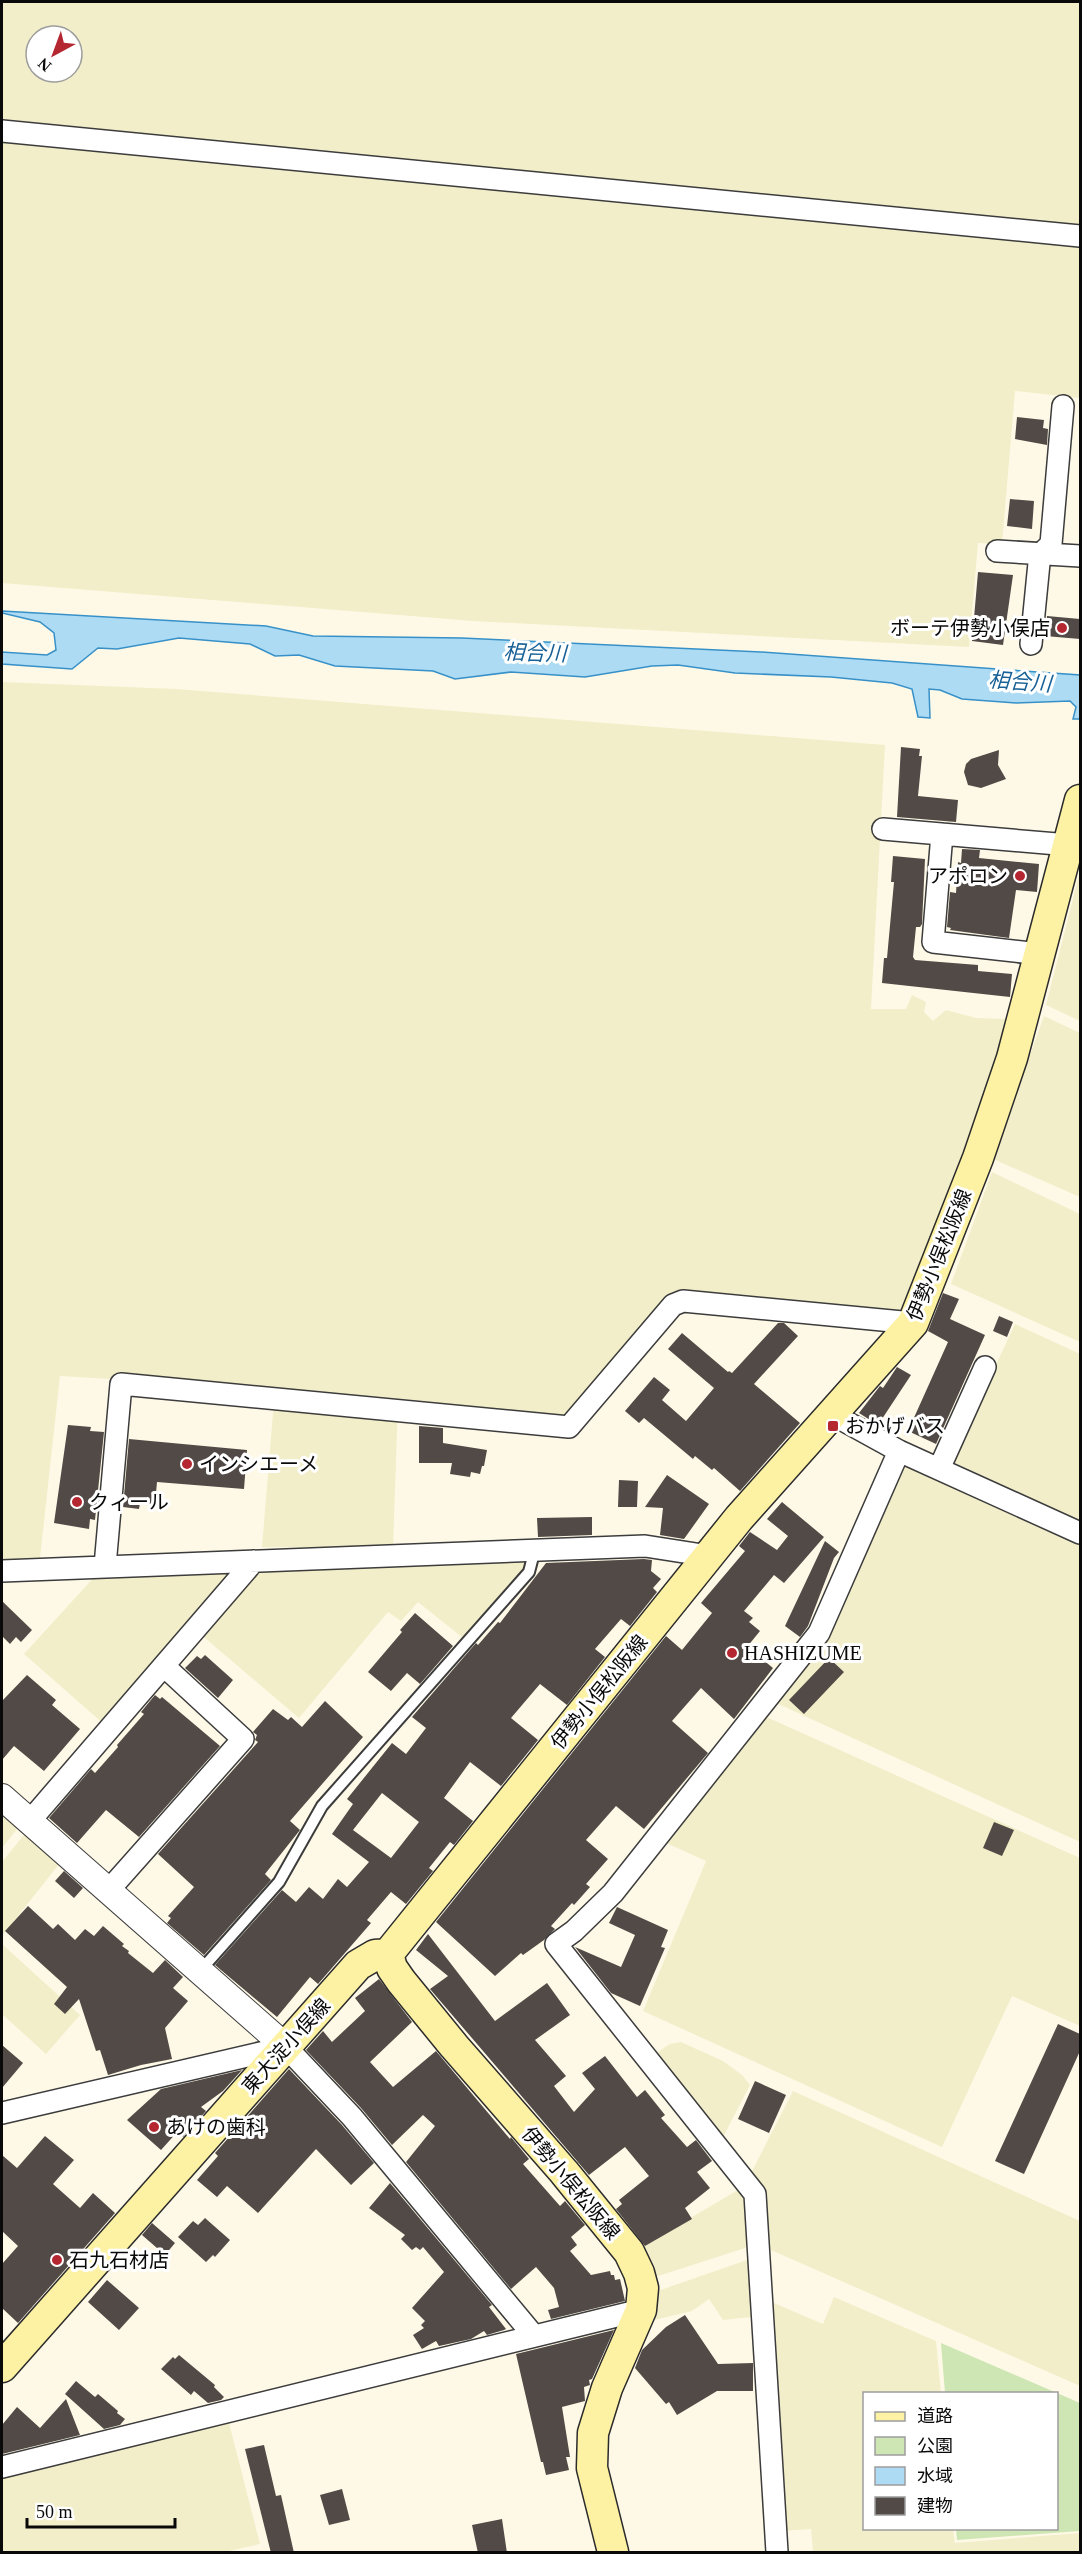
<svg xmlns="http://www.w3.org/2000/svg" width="1082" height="2554" viewBox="0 0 1082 2554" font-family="'Times New Roman','Noto Sans JP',serif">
<rect width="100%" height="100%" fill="#fef9e7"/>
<path fill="#f2eec9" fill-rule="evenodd" d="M2,2H1080V398L1015,391L1002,544L978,543L969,647L473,621L2,583ZM36,36H72V72H36Z
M2,682L176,689L885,745L871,1009H906L912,995L926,1002L924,1012L933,1021L946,1010L976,1018L1008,1019L962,1178L901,1318L672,1295L562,1421L398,1402L393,1548L262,1547L275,1389L60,1376L40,1558L2,1562Z
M1080,871V1021L1046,1005Z
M1044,1016L1080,1033V1197L993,1159Z
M992,1172L1080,1214V1342L951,1284Z
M1015,1324L1080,1354V1522L951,1461Z
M908,1461L1080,1541V1842L774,1702L826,1639Z
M523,1557L527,1564L519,1578L463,1638L418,1602L401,1621L388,1612L299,1718L199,1633L257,1568Z
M243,1568L106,1726L24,1654L97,1574Z
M760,1714L1080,1858V2026L1012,1996L942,2147L643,2011L706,1861L662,1841Z
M2,1807L21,1824L2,1848Z
M27,1831L60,1863L2,1936V1862Z
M2,1944L80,2015L46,2054L2,2014Z
M681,2042L723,2061L742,2075L750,2085L721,2141L652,2056L670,2044Z
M793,2091L1080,2221V2386L764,2247L750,2175Z
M738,2190L749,2196L751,2240L745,2248L649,2279L634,2251Z
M747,2260L752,2262L751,2317L723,2320L709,2299L692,2311L650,2321L652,2293Z
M834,2297L936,2341L941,2393L864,2394V2528L953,2529L955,2543L1080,2533V2552H813L811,2529L782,2531L767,2300L823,2324Z
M228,2419L260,2544L224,2552H2V2475Z"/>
<path fill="#cee6b3" d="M941,2343L1080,2403V2531L957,2540L956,2529L1056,2528V2394L945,2393Z"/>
<path fill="#addbf4" stroke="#3791c8" stroke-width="1.5" d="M2,611L266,626L313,636L462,638L761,652L1080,675V719H1073L1076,707L1070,701L1016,703L962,699L940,690L929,689L930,718L918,717L912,689L892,683L831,677L735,673L678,665L652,666L585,677L511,672L455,679L433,671L335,666L299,655L275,656L250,644L179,638L117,649L98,648L72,669L2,664V652L47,655L56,650L54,633L40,622L2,613Z"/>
<path fill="#524a46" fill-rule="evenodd" d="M1017,417L1044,420L1043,428L1048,429L1047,445L1015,439Z
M1010,499L1034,501L1032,529L1007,526Z
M978,572L1013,575L1003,645L972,641Z
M1047,616L1080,619V639L1045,636Z
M901,747L920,749L919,756H922L918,796L958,800L956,822L897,817Z
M999,750L998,765L1006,779L981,788L968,785L964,772L966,764L971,759Z
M962,849L980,850L979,858L1039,864L1037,892L1016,890L1009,938L950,930L951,928L947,927L950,892L956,893L958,862L961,863Z
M893,856L925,859L922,924L920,927H916L913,957L915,960L978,965V971L1012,974L1010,997L882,983L884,958H887L894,882H891Z
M943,1293L959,1299L950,1319L985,1335L936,1444L908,1431L948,1342L928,1331Z
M999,1316L1013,1322L1007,1337L993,1331Z
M778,1323H784L798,1336L754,1384L800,1423L740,1491L714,1468L712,1470L695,1456L693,1459L644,1418L639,1423L625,1411L654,1377L670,1390L662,1400L686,1421L714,1388L668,1349L682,1333L728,1372L729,1371L732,1373Z
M897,1367L911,1375L878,1425L859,1413L880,1386L883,1388Z
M68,1425L91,1427L90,1431L104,1432L95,1520L90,1519L89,1529L54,1523Z
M419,1426L443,1428V1443L487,1450L484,1466H482L480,1474L471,1472L470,1477L450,1474L452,1463H419Z
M129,1439L247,1450L244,1489L157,1482L155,1504L140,1503L139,1509L123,1507Z
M667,1475L709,1504L684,1539L660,1535L663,1508L645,1507Z
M619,1480L638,1481L637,1507H618Z
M782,1502L824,1537L784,1583L774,1575L744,1611L753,1618L749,1622L760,1631L747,1647L773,1668L734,1719L701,1688L672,1721L708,1753L644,1829L616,1806L586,1840L608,1859L586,1884L590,1887L574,1905L572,1903L551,1926L555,1929L544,1940L523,1955L521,1953L495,1976L436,1922L666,1636L682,1650L712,1613L701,1603L745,1551L739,1546L750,1532L777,1550L788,1536L767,1519Z
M592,1517V1535L538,1537L537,1518Z
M825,1541L839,1552L834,1558L808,1626L800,1637L785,1626Z
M644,1559L652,1560L651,1571L661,1579L653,1588L657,1592L630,1626L621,1619L595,1649L605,1657L567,1705L540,1684L511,1718L538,1740L501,1786L470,1762L444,1798L473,1821L454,1845L450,1842L429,1868L433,1871L406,1904L391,1892L367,1920L371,1923L318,1984L310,1977L277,2017L215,1965L282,1890L296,1902L309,1887L323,1899L338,1879L347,1887L369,1862L332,1834L353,1804L347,1799L392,1743L406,1754L426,1728L412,1717L476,1643L478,1645L498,1622L500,1623L546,1563ZM382,1793L419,1822L391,1858L353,1830Z
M2,1601L32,1630L21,1642L16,1637L10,1644L2,1636Z
M415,1613L453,1646L420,1684L407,1673L391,1691L368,1672L402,1632L400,1630Z
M205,1655L233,1680L218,1698L185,1668L197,1656L201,1659Z
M829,1658L844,1672L804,1714L789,1700Z
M27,1675L56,1700L52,1705L80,1729L44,1771L14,1746L2,1760V1701Z
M155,1695L160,1699L162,1697L220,1746L139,1837L106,1810L77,1843L49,1818L91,1769L95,1773L118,1747L117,1745L144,1714L141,1712Z
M325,1701L363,1737L290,1821L300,1830L265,1874L271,1880L204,1955L167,1923L171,1918L168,1916L194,1887L158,1854L258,1742L255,1740L257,1735L253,1732L273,1709L288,1720L291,1717L302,1727Z
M994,1822L1014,1830L1002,1856L983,1848Z
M64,1871L83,1888L74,1898L55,1881Z
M28,1906L53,1929L58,1924L75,1940L85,1929L94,1936L103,1926L124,1944L122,1946L129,1951L128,1953L153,1973L165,1960L183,1977L173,1988L188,2001L165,2028L172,2059L141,2065L108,2075L100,2050L96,2051L79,1999L65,2014L54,2004L67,1987L5,1931Z
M617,1907L668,1930L661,1947L665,1948L640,2006L611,1993L575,1947L621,1967L635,1935L609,1923Z
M428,1934L495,2021L547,1983L570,2015L535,2040L566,2076L554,2086L574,2112L595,2089L582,2073L605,2056L637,2097L645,2090L665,2115L661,2118L687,2147L696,2140L712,2161L697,2172L710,2188L685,2208L692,2219L645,2246L616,2209L622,2204L619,2200L649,2176L625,2147L589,2175L430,1989L448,1976L416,1950Z
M379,1979L412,2022L370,2062L393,2087L436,2051L510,2139L511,2137L529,2159L523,2164L560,2206L565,2201L585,2225L571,2237L577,2245L570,2251L591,2275L610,2271L611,2275H614L615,2280L620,2279L625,2301L551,2319L548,2310L559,2307L554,2288L536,2267L511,2289L406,2162L435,2126L423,2115L392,2145L361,2108L306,2050L323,2031L332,2042L365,2011L355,1998Z
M1058,2024L1080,2034V2051L1024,2174L995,2161Z
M2,2045L23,2063L2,2088Z
M289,2069L342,2125L374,2163L351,2185L316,2149L258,2213L227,2186L217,2197L197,2180L218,2156L215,2153Z
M242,2070L223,2091L201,2107L206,2111L183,2137L179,2130L161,2150L127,2120L161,2089Z
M755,2081L786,2095L769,2133L738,2119Z
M45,2136L74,2160L53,2184L80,2208L93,2193L115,2213L18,2323L2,2308V2264L18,2246L2,2231V2155L17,2168Z
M390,2183L492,2305L489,2307L506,2329L504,2330L487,2335L484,2331L471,2339L439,2346L436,2341L422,2349L413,2335L424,2328L421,2325L425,2321L412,2308L444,2272L423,2247L420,2250L416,2247L412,2250L401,2239L405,2235L369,2208Z
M205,2218L230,2240L215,2257L213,2255L206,2262L178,2237L193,2221L198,2225Z
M152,2223L175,2243L165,2255L142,2235Z
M107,2280L139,2308L119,2330L88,2302Z
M685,2315L718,2364L753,2363V2391H717L677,2415L669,2402L666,2404L635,2368L642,2350L666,2327Z
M614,2330L592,2379L589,2380L590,2385L584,2387L585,2401L562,2407L570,2457H566L569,2470L546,2475L543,2462H541L516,2354Z
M179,2355L215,2385L214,2387L224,2397L221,2400L208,2403L194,2391L191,2395L161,2369L173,2357L175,2359Z
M76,2381L95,2397L98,2394L118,2411L117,2413L125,2419L120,2425L104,2429L65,2394Z
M66,2399L80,2435L2,2454V2425L17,2407L40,2428Z
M264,2445L276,2496L281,2495L294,2553H271L245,2449Z
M342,2489L350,2520L329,2525L320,2495Z
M502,2519L507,2553H478L472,2525Z"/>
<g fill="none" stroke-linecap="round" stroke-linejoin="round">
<g stroke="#3c3c3c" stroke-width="14">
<path id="service" d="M200,1971L279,1882L322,1806L529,1572L535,1549"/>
</g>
<g stroke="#3c3c3c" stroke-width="24">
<path id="minor" d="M2,131L1080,236
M997,551L1080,556
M1031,644L1039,563L1043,552L1051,544L1063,406
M883,829L1069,845
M942,834L933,942L1040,954
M830,1413L899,1451L1080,1533
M939,1469L985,1367
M105,1566L121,1384L569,1427L673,1305L683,1301L913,1323
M2,1571L645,1546L709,1556
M29,1822L254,1561
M108,1891L243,1739L164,1666
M2,2113L286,2047L352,2117L534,2336
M2,2467L641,2310
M777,2552L755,2194L556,1944L574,1931L613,1893L819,1633L899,1451"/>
</g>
<g stroke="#3c3c3c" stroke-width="28">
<path id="tertiary" d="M2,1797L286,2047"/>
</g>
<g stroke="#2b2b2b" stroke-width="33">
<path id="secondary" d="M388,1954L739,1518L913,1323L978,1158L1012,1058L1080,800
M388,1954L392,1968L401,1981L454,2046L564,2172L629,2252L639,2273L643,2288L641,2310L607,2388L593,2433L592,2468L613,2552
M2,2367L358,1965L375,1955L388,1954"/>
</g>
<use href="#service" stroke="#fff" stroke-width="10"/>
<use href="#minor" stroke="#fff" stroke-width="21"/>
<use href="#tertiary" stroke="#fff" stroke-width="26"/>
<use href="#secondary" stroke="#fdf1a3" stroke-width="30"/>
</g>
<g fill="#b42730" stroke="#fff" stroke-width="2">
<circle cx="1062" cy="628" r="6"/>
<circle cx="1020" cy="876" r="6"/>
<rect x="827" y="1420" width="12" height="12" rx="3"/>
<circle cx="187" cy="1464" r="6"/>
<circle cx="77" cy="1502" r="6"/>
<circle cx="732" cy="1653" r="6"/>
<circle cx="154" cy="2127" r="6"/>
<circle cx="57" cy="2260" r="6"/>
</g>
<g text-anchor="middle" stroke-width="6" stroke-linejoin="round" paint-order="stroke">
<g font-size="20" fill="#090909" stroke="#fff" text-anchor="start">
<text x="1050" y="635" text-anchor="end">ボーテ伊勢小俣店</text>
<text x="1008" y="883" text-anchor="end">アポロン</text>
<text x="845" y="1433">おかげバス</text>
<text x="199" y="1471">インシエーメ</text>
<text x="89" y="1509">クィール</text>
<text x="744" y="1660">HASHIZUME</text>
<text x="166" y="2134">あけの歯科</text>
<text x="69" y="2267">石九石材店</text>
</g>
<g font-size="20" fill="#090909" stroke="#fff">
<text transform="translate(939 1255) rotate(-68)" y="7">伊勢小俣松阪線</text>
<text transform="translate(599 1692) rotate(-51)" y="7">伊勢小俣松阪線</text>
<text transform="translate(286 2046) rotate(-48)" y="7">東大淀小俣線</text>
<text transform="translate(571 2183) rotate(50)" y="7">伊勢小俣松阪線</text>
</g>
<g font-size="21" font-style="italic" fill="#186196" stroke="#fff">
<text transform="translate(535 653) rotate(2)" y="7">相合川</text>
<text transform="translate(1020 682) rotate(4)" y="7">相合川</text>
</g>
</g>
<rect width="1082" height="2554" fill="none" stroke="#090909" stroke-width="6"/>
<rect x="863" y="2392" width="195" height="138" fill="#ffffff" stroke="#9d9d9d" stroke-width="1.5"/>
<rect x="875" y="2412" width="30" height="9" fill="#fdf1a3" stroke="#9d9d9d" stroke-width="1.5"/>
<text x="917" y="2422" font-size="18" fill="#090909">道路</text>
<rect x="875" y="2437" width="30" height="18" fill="#cee6b3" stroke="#9d9d9d" stroke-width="1.5"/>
<text x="917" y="2452" font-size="18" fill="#090909">公園</text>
<rect x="875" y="2467" width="30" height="18" fill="#addbf4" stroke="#9d9d9d" stroke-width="1.5"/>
<text x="917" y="2482" font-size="18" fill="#090909">水域</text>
<rect x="875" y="2497" width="30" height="18" fill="#524a46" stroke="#9d9d9d" stroke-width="1.5"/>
<text x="917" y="2512" font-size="18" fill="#090909">建物</text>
<g transform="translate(54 54) rotate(221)"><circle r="28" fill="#ffffff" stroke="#9d9d9d" stroke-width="1.5"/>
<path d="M0-4.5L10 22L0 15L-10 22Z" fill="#b42730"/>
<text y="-9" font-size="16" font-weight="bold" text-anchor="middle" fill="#090909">N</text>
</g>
<path d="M27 2518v9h148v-9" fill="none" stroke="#090909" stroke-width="3"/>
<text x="36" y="2518" font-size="18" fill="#090909" stroke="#ffffff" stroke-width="4.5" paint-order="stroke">50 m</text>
</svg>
